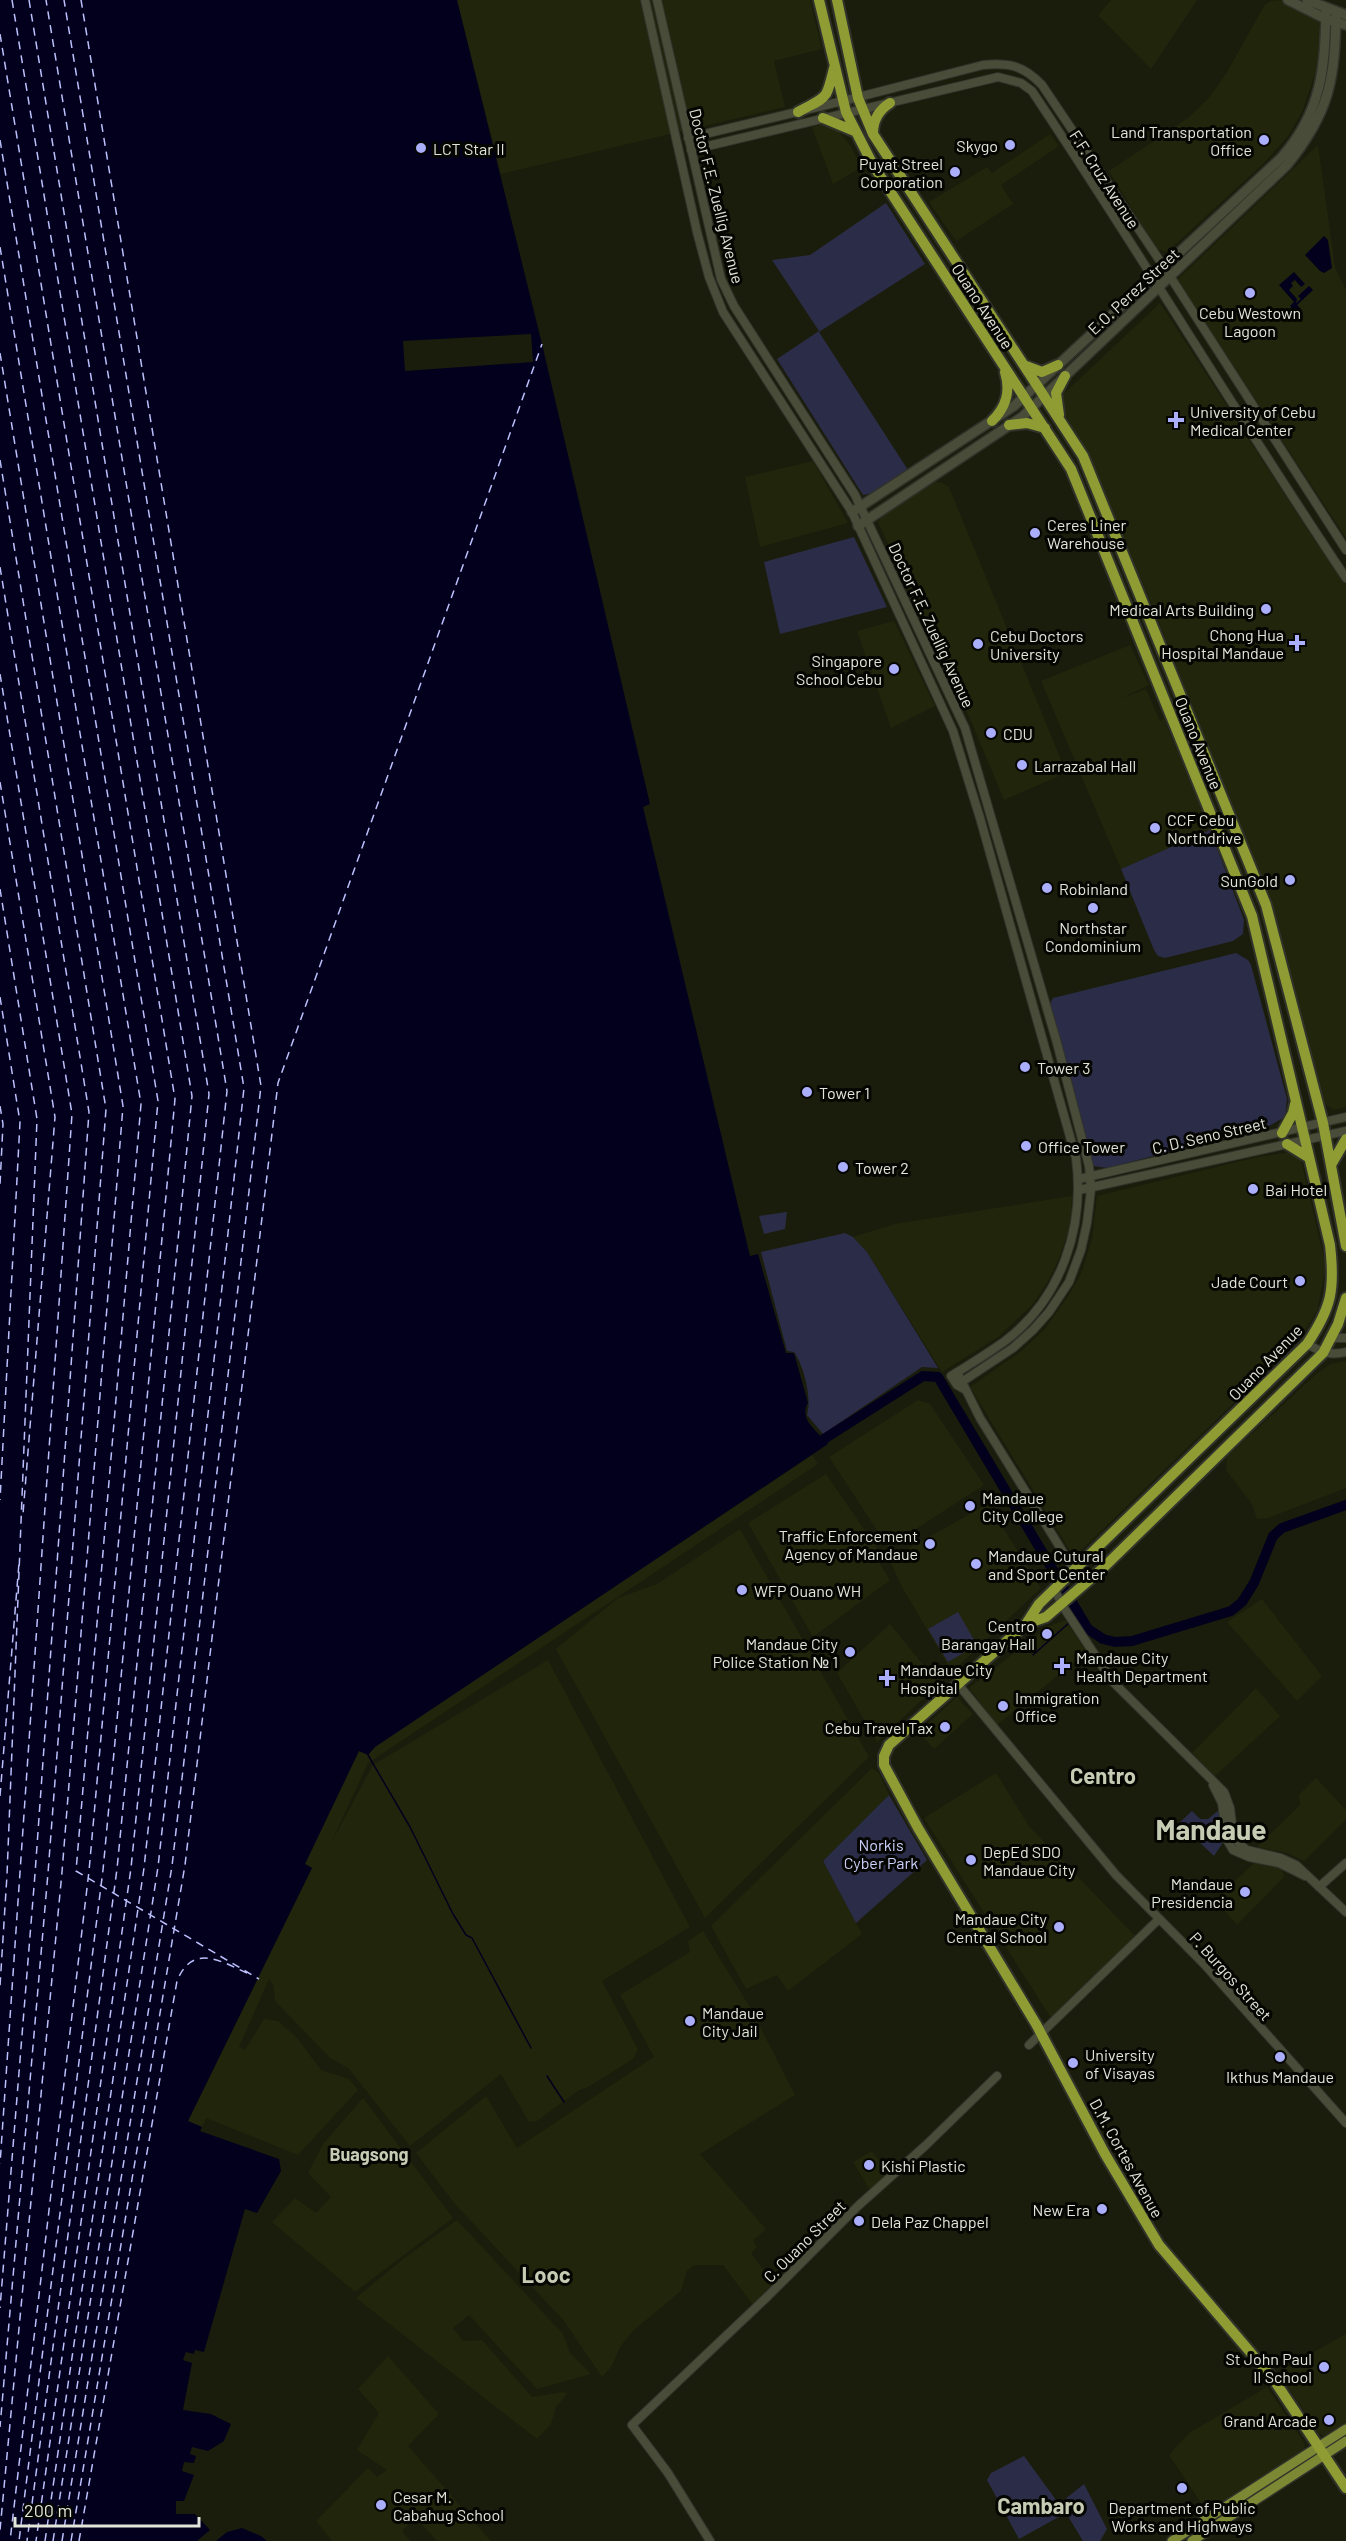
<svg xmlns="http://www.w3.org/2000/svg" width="1346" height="2541" font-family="Barlow,sans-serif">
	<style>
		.built { fill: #21250c }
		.green { fill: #2b2c48 }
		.water { fill: #03001d }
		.pier { fill: #1a1d0b }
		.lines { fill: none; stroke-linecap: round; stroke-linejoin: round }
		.stream { stroke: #03001d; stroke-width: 1.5 }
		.river { stroke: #03001d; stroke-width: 10 }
		.ferry { stroke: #bcc0fc; stroke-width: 1.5; stroke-dasharray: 8 6; stroke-linecap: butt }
		.tertiary-casing { stroke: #31332b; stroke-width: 10 }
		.secondary-casing { stroke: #31332b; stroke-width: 12 }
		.primary-casing { stroke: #31332b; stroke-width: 12 }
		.trunk-casing { stroke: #31332b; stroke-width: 14 }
		.tertiary { stroke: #484c38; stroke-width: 8 }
		.secondary { stroke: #484c38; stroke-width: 9 }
		.primary { stroke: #7c8834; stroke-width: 9 }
		.trunk { stroke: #8e9c33; stroke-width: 10 }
		.poi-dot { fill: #abaffb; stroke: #050602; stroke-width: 2 }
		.labels { text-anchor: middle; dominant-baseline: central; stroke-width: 6; stroke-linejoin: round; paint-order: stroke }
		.poi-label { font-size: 16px; fill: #e2e5d9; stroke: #050602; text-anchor: start }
		.street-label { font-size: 16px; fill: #e2e5d9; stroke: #050602 }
		.park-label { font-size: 16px; fill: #ccd0fd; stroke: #050602 }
		.neighbourhood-label { font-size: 18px; font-weight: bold; fill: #c6cbb4; stroke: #050602 }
		.district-label { font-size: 22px; font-weight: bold; fill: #c6cbb4; stroke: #050602 }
		.town-label { font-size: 28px; font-weight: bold; fill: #c6cbb4; stroke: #050602 }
	</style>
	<rect width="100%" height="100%" fill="#1a1d0b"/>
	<path class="built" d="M 457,0 L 810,0 L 822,49 L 774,61 L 785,107 L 501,174 Z
		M 1111,0 L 1197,0 L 1151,69 L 1098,15 Z
		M 1282,0 L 1319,20 L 1321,55 L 1303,110 L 1289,135 L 1263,164 L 1167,252 L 1156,249 L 1109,171 L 1188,118 L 1209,98 L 1227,72 L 1264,6 L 1270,1 Z
		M 824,124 L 836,129 L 848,142 L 862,167 L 833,184 L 812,127 Z
		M 1050,134 L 1059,146 L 1001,185 L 1013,204 L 956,241 L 929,202 L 987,167 L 992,173 Z
		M 1318,145 L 1335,267 L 1346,290 L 1346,538 L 1177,280 Z
		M 1160,303 L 1317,544 L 1325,552 L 1346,584 L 1346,1107 L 1334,1110 L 1325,1104 L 1271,903 L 1150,600 L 1086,452 L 1057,400 Z
		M 813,461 L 848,523 L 760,547 L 745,477 Z
		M 933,481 L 942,483 L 949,487 L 1064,767 L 1059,776 L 1004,800 L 971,721 L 878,522 L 885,511 Z
		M 894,621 L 935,706 L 891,728 L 857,631 Z
		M 1130,645 L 1149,685 L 1122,698 L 1146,689 L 1160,721 L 1164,719 L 1210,830 L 1121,869 L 1041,681 Z
		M 1291,1152 L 1301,1160 L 1326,1266 L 1317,1311 L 1299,1340 L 1074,1557 L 970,1387 L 1020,1352 L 1044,1330 L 1067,1298 L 1081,1274 L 1092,1239 L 1097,1196 L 1258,1157 Z
		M 1072,1196 L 1070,1226 L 1060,1256 L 1050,1278 L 1033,1304 L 998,1337 L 942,1372 L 867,1252 L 853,1237 L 895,1224 Z
		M 1346,1361 L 1346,1488 L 1268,1518 L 1257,1519 L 1252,1504 L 1226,1470 L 1227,1457 L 1316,1374 L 1331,1364 Z
		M 918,1400 L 930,1404 L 984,1485 L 888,1547 L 829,1457 Z
		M 812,1455 L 818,1464 L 368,1763 L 331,1843 L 373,1765 L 548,1660 L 690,1927 L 602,1981 L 638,2049 L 633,2059 L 588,2087 L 579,2090 L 537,2121 L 529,2122 L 501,2074 L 410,2146 L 348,2068 L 330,2058 L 275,2001 L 273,1984 L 269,1979 L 239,2047 L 245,2050 L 264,2019 L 278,2021 L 298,2039 L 321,2070 L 349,2079 L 358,2090 L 298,2155 L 206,2118 L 202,2127 L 188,2121 L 312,1868 L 305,1864 L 359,1751 L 368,1755 L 375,1747 Z
		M 826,1474 L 882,1555 L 880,1564 L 890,1580 L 813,1637 L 748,1523 Z
		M 988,1504 L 1041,1588 L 952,1672 L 902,1587 L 889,1559 Z
		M 740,1529 L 869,1757 L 705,1918 L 556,1649 L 618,1598 L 657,1584 Z
		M 1262,1599 L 1322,1676 L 1297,1701 L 1227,1622 Z
		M 1065,1620 L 1087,1652 L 997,1725 L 969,1688 L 1049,1626 Z
		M 890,1624 L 939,1684 L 877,1742 L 837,1673 Z
		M 1256,1688 L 1280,1716 L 1215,1776 L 1192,1753 Z
		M 957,1697 L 973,1714 L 934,1749 L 918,1732 Z
		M 872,1768 L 879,1773 L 889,1795 L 823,1861 L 862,1934 L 788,1991 L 777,1975 L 746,1989 L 711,1926 Z
		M 996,1773 L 1029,1826 L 1135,1936 L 1051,2018 L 924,1818 Z
		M 1316,1778 L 1346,1810 L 1346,1819 L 1304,1861 L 1287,1853 L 1257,1847 L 1300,1805 L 1299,1795 Z
		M 1254,1863 L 1282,1868 L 1284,1877 L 1237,1925 L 1215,1900 Z
		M 703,1931 L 751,2009 L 795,2095 L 700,2154 L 766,2229 L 753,2241 L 757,2247 L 751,2253 L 773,2283 L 753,2305 L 723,2265 L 694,2265 L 687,2271 L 681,2291 L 633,2331 L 620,2347 L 612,2366 L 602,2377 L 564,2321 L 455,2204 L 416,2153 L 486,2096 L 517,2148 L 654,2057 L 620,1995 L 690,1952 L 688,1941 Z
		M 363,2098 L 453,2218 L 355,2292 L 272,2222 L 295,2198 L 316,2213 L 331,2197 L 308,2173 L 323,2144 Z
		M 872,2151 L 889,2173 L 870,2190 L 853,2162 Z
		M 457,2220 L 563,2334 L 570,2353 L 591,2374 L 537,2389 L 469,2315 L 453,2328 L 463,2341 L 482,2340 L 532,2397 L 562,2392 L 568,2393 L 556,2407 L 551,2424 L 537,2439 L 356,2298 L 403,2259 Z
		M 1346,2334 L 1346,2424 L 1328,2435 L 1324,2436 L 1319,2434 L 1278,2372 Z
		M 388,2356 L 439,2414 L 408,2446 L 491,2541 L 437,2541 L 416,2518 L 402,2531 L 410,2541 L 332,2541 L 316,2521 L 368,2468 L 377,2477 L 387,2470 L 357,2450 L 379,2413 L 358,2389 Z
		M 1267,2387 L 1305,2444 L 1303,2452 L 1207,2512 L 1169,2455 L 1189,2433 Z"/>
	<path class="green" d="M 886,203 L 925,264 L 819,332 L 908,470 L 872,493 L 863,495 L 777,359 L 819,331 L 772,260 L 810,255 Z
		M 854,537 L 887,607 L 780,634 L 764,562 Z
		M 1210,830 L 1244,920 L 1243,934 L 1233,941 L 1165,958 L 1158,956 L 1154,950 L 1121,869 Z
		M 1236,953 L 1248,960 L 1251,965 L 1287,1099 L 1285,1117 L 1269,1126 L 1107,1168 L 1093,1166 L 1049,1005 L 1053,998 Z
		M 787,1212 L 785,1229 L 764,1234 L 759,1216 Z
		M 845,1233 L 853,1237 L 867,1252 L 938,1368 L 922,1367 L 823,1434 L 807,1415 C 812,1398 804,1366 794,1352 L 787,1351 L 761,1252 Z
		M 958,1612 L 977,1645 L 948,1662 L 928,1629 Z
		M 889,1795 L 927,1860 L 856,1923 L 823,1861 Z
		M 1219,1810 L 1222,1844 L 1214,1856 L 1179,1823 L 1192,1811 L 1200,1819 L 1208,1819 Z
		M 1024,2456 L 1059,2504 L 1084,2484 L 1107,2529 L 1100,2541 L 1083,2541 L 1066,2513 L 1019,2539 L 987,2480 L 991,2473 Z"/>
	<path class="water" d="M 0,0 L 457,0 L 542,344 L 650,804 L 643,807 L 750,1256 L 758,1254 L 786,1353 L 794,1353 L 808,1403 C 798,1420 819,1432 828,1444 L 375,1747 L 368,1755 L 359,1751 L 305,1864 L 312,1868 L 188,2121 L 202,2127 L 200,2131 L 279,2159 L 281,2171 L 257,2213 L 245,2209 L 204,2352 L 195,2350 L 194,2354 L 186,2352 L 183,2360 L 192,2363 L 183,2410 L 211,2414 L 231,2424 L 224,2441 L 208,2451 L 192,2447 L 190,2454 L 196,2456 L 194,2463 L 184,2462 L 182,2471 L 194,2475 L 184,2501 L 176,2501 L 176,2514 L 195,2514 L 210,2530 L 197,2541 L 0,2541 Z
		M 1324,236 L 1328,240 L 1332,268 L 1324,273 L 1320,271 L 1305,255 Z
		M 1294,272 L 1305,284 L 1301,287 L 1295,280 L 1291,283 L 1293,286 L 1289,290 L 1297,299 L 1296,303 L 1301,299 L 1298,296 L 1309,286 L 1313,290 L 1297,305 L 1301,309 L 1296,313 L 1290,306 L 1294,302 L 1279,285 Z
		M 242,2528 L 261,2536 L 267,2541 L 216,2541 L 227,2532 Z"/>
	<path class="pier" d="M 531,334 L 533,362 L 405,371 L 403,341 Z"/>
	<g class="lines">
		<path class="stream" d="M 1074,1619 L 1080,1615
			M 1033,1655 L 1070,1622
			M 368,1755 L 410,1827 L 453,1914 L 466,1935 L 472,1938 L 531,2048
			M 547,2076 L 564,2102"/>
		<path class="river" d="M 824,1439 L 923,1376 L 938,1377 L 1088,1629 L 1103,1639 L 1115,1642 L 1132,1641 L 1231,1611 L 1242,1602 L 1254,1583 L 1273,1536 L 1282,1528 L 1346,1505"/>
		<path class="ferry" d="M 12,0 L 192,1096 L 117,1869 L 27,2541
			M 29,0 L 209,1094 L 131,1868 L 36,2541
			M 0,34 L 175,1099 L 103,1870 L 19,2541
			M 0,140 L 158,1101 L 89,1871 L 10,2541
			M 0,247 L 141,1104 L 76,1871 L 259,1979
			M 0,353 L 123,1106 L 62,1872 L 0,2530
			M 0,460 L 106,1109 L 48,1873 L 0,2427
			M 0,567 L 89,1112 L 35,1874 L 0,2308
			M 0,674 L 72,1114 L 0,2164
			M 0,782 L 55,1117 L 23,1514
			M 0,889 L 37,1119 L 7,1875 L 0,1986
			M 0,997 L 20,1122 L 0,1500
			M 0,1106 L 3,1124 L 0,1185
			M 0,1796 L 19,1563
			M 45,2541 L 144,1868 L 227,1091 L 46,0
			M 53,2541 L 158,1867 L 244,1088 L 64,0
			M 62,2541 L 172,1866 L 261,1086 L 81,0
			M 71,2541 L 185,1865 L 278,1083 L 542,344
			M 79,2541 L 177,1981 C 193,1942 222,1962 249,1974"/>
		<g class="tertiary-casing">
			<path id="tertiary" d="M 645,0 L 697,232 L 709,277 L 723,312 L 852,512 L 953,731 L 980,818 L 1076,1158 C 1085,1226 1062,1298 1005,1341 C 988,1353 969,1365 951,1376 L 957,1385 L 964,1389
				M 657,0 L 721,279 L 734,306 L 855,495 L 965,728 L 1057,1043 L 1089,1166 L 1091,1189 L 1087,1223 L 1081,1250 L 1069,1282 L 1049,1312 L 1033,1330 L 1013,1348 L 957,1385
				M 688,138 L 843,101 L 983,65 C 1009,62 1024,66 1042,85 L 1164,267 L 1346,550
				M 691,150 L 998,77 L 1021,83 L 1032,91 C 1139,251 1238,417 1346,578
				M 1079,1179 L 1346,1117
				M 1079,1190 L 1346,1131
				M 1332,1338 L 1346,1338
				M 1307,1344 C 1321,1352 1330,1356 1346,1352
				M 957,1372 L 980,1418 L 1074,1570
				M 1054,1589 L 1064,1608 L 1112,1681 L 1224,1792 L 1230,1808 L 1233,1832 L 1239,1844 L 1247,1850 L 1281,1858 L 1296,1865 L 1346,1912
				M 957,1683 L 1116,1875 L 1205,1965 L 1346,2123
				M 1213,1785 L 1222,1803 L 1227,1840 L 1233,1850 L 1249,1857 L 1279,1863 L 1305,1876
				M 1319,1887 L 1346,1863
				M 1029,2045 L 1159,1919
				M 710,2541 L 668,2473 L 632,2425 L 768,2296 L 858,2206 L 925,2146 L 997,2076"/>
		</g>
		<g class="secondary-casing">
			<path id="secondary" d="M 1288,0 L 1326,19 L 1346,25
				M 1307,0 L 1346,15
				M 852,512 L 1014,406 L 1281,158 C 1322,112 1325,68 1326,8
				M 858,526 L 1022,417 L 1287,165 C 1330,112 1335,79 1336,12"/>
		</g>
		<g class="primary-casing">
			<path id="primary" d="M 1172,2541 L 1346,2429
				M 1192,2541 L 1346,2441"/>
		</g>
		<g class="trunk-casing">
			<path id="trunk" d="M 819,0 L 846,112 L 873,165 L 1071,469 L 1252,916 L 1330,1245 C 1335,1289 1332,1307 1307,1344 L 1039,1604 L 1026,1624 L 889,1745 L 884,1756 L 884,1765 L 918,1828 L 1036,2024 L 1105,2154 L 1159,2245 L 1274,2380 L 1346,2488
				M 837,0 L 858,98 L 873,134 L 1083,456 L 1266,905 L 1323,1123 L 1346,1246
				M 798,112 C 827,96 826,102 834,68
				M 823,118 L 854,131
				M 873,133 C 873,119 879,110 890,103
				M 1026,366 L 1042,372 L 1058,365
				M 1059,415 L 1056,393 L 1065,376
				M 992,421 C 1006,407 1011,392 1005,372
				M 1009,425 L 1027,423 L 1045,428
				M 1282,1133 L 1293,1113 L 1295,1104
				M 1287,1144 L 1308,1157
				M 1331,1165 L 1346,1139
				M 1026,1624 L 1046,1617 L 1102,1569 L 1323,1353 L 1338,1324 L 1346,1298"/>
		</g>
		<use href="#tertiary" class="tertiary"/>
		<use href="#secondary" class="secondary"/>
		<use href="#primary" class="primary"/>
		<use href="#trunk" class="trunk"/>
	</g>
	<g class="poi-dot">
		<circle cx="1264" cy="140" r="6"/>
		<circle cx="1010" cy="145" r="6"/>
		<circle cx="421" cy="148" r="6"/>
		<circle cx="955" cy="172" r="6"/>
		<circle cx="1250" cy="293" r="6"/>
		<path d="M1173 411h6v6h6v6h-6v6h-6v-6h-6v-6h6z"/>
		<circle cx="1035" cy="533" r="6"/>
		<circle cx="1266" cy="609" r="6"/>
		<path d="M1294 634h6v6h6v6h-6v6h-6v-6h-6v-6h6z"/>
		<circle cx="978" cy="644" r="6"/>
		<circle cx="894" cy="669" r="6"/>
		<circle cx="991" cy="733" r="6"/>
		<circle cx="1022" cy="765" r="6"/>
		<circle cx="1155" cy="828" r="6"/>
		<circle cx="1290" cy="880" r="6"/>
		<circle cx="1047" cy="888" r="6"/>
		<circle cx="1093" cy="908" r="6"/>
		<circle cx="1025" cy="1067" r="6"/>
		<circle cx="807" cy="1092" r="6"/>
		<circle cx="1026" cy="1146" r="6"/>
		<circle cx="843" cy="1167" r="6"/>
		<circle cx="1253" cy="1189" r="6"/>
		<circle cx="1300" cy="1281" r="6"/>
		<circle cx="970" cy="1506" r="6"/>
		<circle cx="930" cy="1544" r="6"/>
		<circle cx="976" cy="1564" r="6"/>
		<circle cx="742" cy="1590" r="6"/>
		<circle cx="1047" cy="1634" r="6"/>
		<circle cx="850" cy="1652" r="6"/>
		<path d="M1059 1657h6v6h6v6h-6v6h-6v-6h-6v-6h6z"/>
		<path d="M884 1669h6v6h6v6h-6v6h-6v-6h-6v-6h6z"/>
		<circle cx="1003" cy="1706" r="6"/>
		<circle cx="945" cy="1727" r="6"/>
		<circle cx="971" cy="1860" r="6"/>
		<circle cx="1245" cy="1892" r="6"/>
		<circle cx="1059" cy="1927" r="6"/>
		<circle cx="690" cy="2021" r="6"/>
		<circle cx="1280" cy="2057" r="6"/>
		<circle cx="1073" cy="2063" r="6"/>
		<circle cx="869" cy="2165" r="6"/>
		<circle cx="1102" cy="2209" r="6"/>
		<circle cx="859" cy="2221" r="6"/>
		<circle cx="1324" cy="2367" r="6"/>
		<circle cx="1329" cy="2420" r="6"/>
		<circle cx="1182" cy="2488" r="6"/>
		<circle cx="381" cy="2505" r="6"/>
	</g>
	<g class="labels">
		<g class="poi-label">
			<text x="1252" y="131" text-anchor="end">Land Transportation<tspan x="1252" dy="18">Office</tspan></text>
			<text x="998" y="145" text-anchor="end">Skygo</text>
			<text x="433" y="148">LCT Star II</text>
			<text x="943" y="163" text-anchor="end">Puyat Streel<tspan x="943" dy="18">Corporation</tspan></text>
			<text x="1250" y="312" text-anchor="middle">Cebu Westown<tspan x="1250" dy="18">Lagoon</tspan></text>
			<text x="1190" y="411">University of Cebu<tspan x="1190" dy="18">Medical Center</tspan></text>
			<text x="1047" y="524">Ceres Liner<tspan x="1047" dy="18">Warehouse</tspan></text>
			<text x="1254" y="609" text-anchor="end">Medical Arts Building</text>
			<text x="1284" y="634" text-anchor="end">Chong Hua<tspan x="1284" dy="18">Hospital Mandaue</tspan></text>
			<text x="990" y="635">Cebu Doctors<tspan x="990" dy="18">University</tspan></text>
			<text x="882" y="660" text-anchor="end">Singapore<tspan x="882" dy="18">School Cebu</tspan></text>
			<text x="1003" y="733">CDU</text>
			<text x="1034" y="765">Larrazabal Hall</text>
			<text x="1167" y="819">CCF Cebu<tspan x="1167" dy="18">Northdrive</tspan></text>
			<text x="1278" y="880" text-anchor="end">SunGold</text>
			<text x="1059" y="888">Robinland</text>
			<text x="1093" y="927" text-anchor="middle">Northstar<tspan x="1093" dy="18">Condominium</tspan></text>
			<text x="1037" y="1067">Tower 3</text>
			<text x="819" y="1092">Tower 1</text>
			<text x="1038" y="1146">Office Tower</text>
			<text x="855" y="1167">Tower 2</text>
			<text x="1265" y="1189">Bai Hotel</text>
			<text x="1288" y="1281" text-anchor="end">Jade Court</text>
			<text x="982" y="1497">Mandaue<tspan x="982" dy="18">City College</tspan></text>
			<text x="918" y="1535" text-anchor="end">Traffic Enforcement<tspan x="918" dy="18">Agency of Mandaue</tspan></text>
			<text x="988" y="1555">Mandaue Cutural<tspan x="988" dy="18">and Sport Center</tspan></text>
			<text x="754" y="1590">WFP Ouano WH</text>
			<text x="1035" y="1625" text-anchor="end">Centro<tspan x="1035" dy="18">Barangay Hall</tspan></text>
			<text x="838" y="1643" text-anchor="end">Mandaue City<tspan x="838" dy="18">Police Station № 1</tspan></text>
			<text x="1076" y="1657">Mandaue City<tspan x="1076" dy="18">Health Department</tspan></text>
			<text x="900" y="1669">Mandaue City<tspan x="900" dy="18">Hospital</tspan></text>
			<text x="1015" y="1697">Immigration<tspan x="1015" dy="18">Office</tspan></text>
			<text x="933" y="1727" text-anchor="end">Cebu Travel Tax</text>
			<text x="983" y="1851">DepEd SDO<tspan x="983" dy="18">Mandaue City</tspan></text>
			<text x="1233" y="1883" text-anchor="end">Mandaue<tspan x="1233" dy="18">Presidencia</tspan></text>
			<text x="1047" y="1918" text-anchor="end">Mandaue City<tspan x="1047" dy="18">Central School</tspan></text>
			<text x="702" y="2012">Mandaue<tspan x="702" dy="18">City Jail</tspan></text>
			<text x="1085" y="2054">University<tspan x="1085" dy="18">of Visayas</tspan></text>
			<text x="1280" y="2076" text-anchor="middle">Ikthus Mandaue</text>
			<text x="881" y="2165">Kishi Plastic</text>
			<text x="1090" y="2209" text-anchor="end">New Era</text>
			<text x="871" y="2221">Dela Paz Chappel</text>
			<text x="1312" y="2358" text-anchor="end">St John Paul<tspan x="1312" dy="18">II School</tspan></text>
			<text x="1317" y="2420" text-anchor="end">Grand Arcade</text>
			<text x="393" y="2496">Cesar M.<tspan x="393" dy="18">Cabahug School</tspan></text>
			<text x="1182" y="2507" text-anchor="middle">Department of Public<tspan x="1182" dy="18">Works and Highways</tspan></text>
		</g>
		<g class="street-label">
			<text transform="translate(1105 179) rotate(57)">F.F. Cruz Avenue</text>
			<text transform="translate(717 196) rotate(76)">Doctor F.E. Zuellig Avenue</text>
			<text transform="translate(1133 291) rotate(-43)">E.O. Perez Street</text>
			<text transform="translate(983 306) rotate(57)">Ouano Avenue</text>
			<text transform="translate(932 625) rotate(65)">Doctor F.E. Zuellig Avenue</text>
			<text transform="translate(1199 743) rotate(68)">Ouano Avenue</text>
			<text transform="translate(1209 1135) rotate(-13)">C. D. Seno Street</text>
			<text transform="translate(1265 1362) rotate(-46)">Ouano Avenue</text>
			<text transform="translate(1231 1976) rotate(48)">P. Burgos Street</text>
			<text transform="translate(1127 2158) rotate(61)">D.M. Cortes Avenue</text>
			<text transform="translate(804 2241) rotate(-45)">C. Ouano Street</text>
		</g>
		<g class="park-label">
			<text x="881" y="1844">Norkis<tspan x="881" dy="18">Cyber Park</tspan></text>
		</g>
		<g class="neighbourhood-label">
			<text x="369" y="2154">Buagsong</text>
		</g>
		<g class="district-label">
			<text x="1103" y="1775">Centro</text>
			<text x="546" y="2274">Looc</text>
			<text x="1041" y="2505">Cambaro</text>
		</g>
		<g class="town-label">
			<text x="1211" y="1829">Mandaue</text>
		</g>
	</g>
	<path d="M15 2517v9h184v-9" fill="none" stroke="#e2e5d9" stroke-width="3"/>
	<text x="24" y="2517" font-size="18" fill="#e2e5d9" stroke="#050602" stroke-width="4.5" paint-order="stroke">200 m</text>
</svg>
